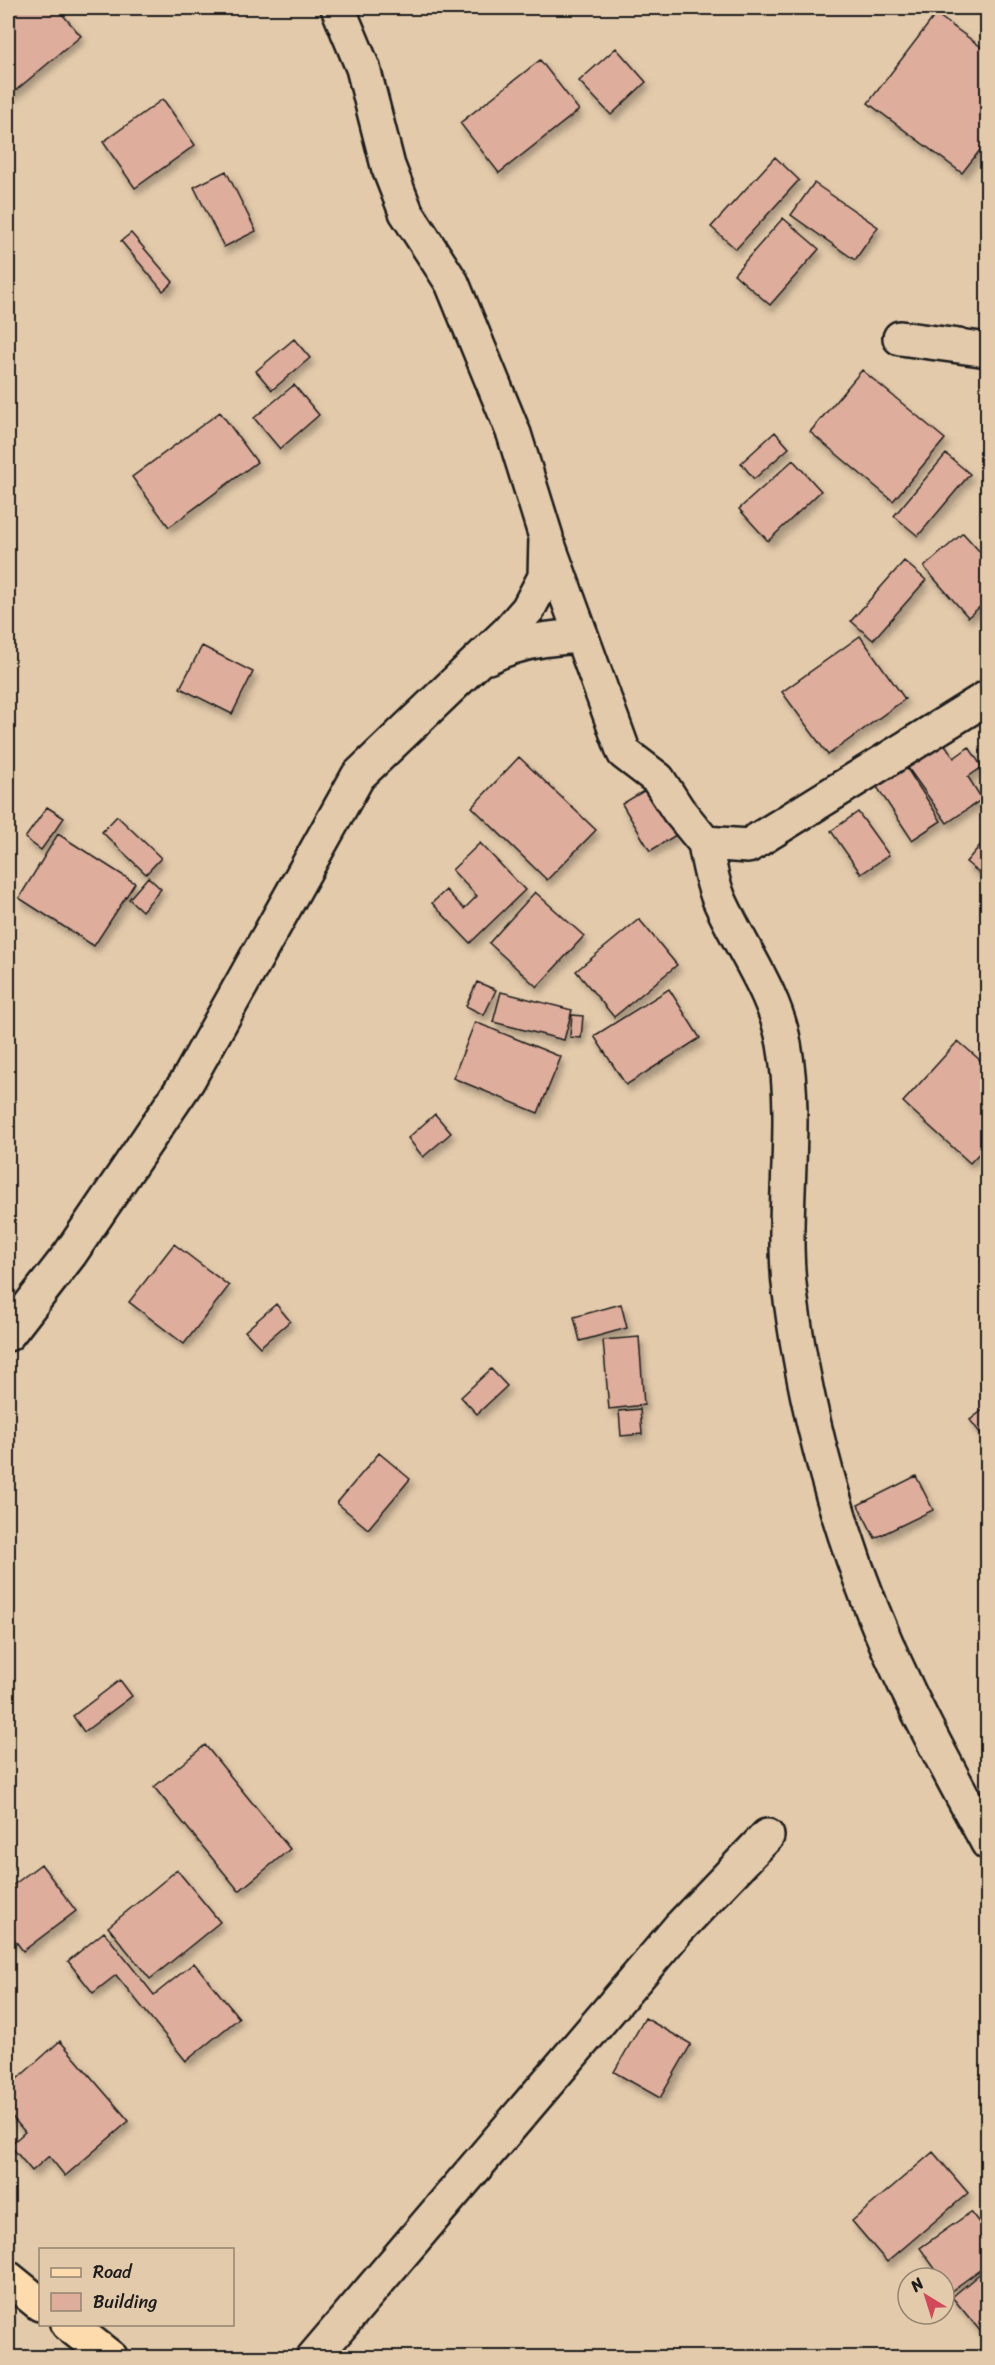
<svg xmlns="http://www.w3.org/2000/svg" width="995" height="2365" font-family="Sriracha,sans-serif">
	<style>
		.building { fill: #dead9b; stroke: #1c1c1c; stroke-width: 1.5; filter: url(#shadow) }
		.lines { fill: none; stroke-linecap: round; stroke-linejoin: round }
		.minor-casing { stroke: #1c1c1c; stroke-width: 38 }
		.major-casing { stroke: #1c1c1c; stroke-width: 38 }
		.minor { stroke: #e3caab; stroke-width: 33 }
		.major { stroke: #fedbac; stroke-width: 33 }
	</style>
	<defs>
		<filter id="shadow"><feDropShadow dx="3.5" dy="6" stdDeviation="3" flood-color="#0004"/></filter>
	</defs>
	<rect width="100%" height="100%" fill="#e3caab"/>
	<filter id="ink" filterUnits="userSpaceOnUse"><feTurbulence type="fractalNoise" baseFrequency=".0167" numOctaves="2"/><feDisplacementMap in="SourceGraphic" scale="12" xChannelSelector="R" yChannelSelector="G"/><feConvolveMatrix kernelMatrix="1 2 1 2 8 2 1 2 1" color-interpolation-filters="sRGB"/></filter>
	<g filter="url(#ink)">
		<path class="building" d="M 21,8 L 57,8 L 81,36 L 9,96 L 8,19 Z
			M 936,14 L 988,52 L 988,140 L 962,173 L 868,103 Z
			M 616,48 L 646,82 L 611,115 L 579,81 Z
			M 540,60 L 579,110 L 499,173 L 460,123 Z
			M 163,99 L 195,145 L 135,188 L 103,142 Z
			M 775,157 L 799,180 L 736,249 L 711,227 Z
			M 226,171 L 256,231 L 224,247 L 194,187 Z
			M 814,183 L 878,227 L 855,260 L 791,215 Z
			M 783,218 L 819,249 L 770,305 L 734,274 Z
			M 131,233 L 173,282 L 163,291 L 121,241 Z
			M 294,339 L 310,358 L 272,390 L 256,371 Z
			M 862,370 L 945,439 L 893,501 L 810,432 Z
			M 294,385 L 319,415 L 280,449 L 254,418 Z
			M 220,412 L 257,462 L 169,527 L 132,477 Z
			M 775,432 L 789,448 L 754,479 L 741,463 Z
			M 946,454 L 970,474 L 918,536 L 894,516 Z
			M 793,460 L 821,491 L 768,541 L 739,509 Z
			M 963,533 L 988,561 L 988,600 L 968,617 L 924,567 Z
			M 904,561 L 926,580 L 873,640 L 851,621 Z
			M 860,636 L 905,699 L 828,755 L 782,692 Z
			M 202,646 L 253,672 L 232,714 L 180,688 Z
			M 942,740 L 954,758 L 969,747 L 982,767 L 968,777 L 982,799 L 947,823 L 906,765 Z
			M 519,757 L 596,830 L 547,880 L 472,807 Z
			M 906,767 L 941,821 L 912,840 L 877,787 Z
			M 647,789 L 676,835 L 650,851 L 622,804 Z
			M 47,807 L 64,818 L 41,850 L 25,838 Z
			M 858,812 L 889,855 L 861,874 L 831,831 Z
			M 117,816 L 161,858 L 146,874 L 102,832 Z
			M 58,834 L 135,883 L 94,946 L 19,898 Z
			M 988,836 L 988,880 L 966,862 Z
			M 480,843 L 525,890 L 470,943 L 432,903 L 446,890 L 464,909 L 477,896 L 452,870 Z
			M 148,877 L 161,889 L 142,911 L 129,899 Z
			M 535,892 L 584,936 L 537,987 L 489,943 Z
			M 639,919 L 677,965 L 614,1017 L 576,971 Z
			M 477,982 L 496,990 L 484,1015 L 466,1006 Z
			M 669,989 L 700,1038 L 626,1085 L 594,1036 Z
			M 501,992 L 572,1010 L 564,1040 L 493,1022 Z
			M 572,1015 L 583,1016 L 581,1038 L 570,1037 Z
			M 475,1022 L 561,1057 L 538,1113 L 453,1078 Z
			M 958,1041 L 988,1067 L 988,1144 L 970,1163 L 903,1102 Z
			M 435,1114 L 451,1133 L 423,1157 L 408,1138 Z
			M 174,1244 L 229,1286 L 184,1344 L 129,1302 Z
			M 276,1304 L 290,1321 L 260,1347 L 245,1331 Z
			M 621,1304 L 627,1328 L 580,1341 L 574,1317 Z
			M 639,1337 L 644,1405 L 609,1409 L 603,1340 Z
			M 491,1369 L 507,1386 L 477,1414 L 461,1397 Z
			M 988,1406 L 988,1443 L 970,1420 Z
			M 640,1409 L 642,1434 L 621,1436 L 619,1411 Z
			M 379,1453 L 410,1479 L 368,1529 L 337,1503 Z
			M 916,1476 L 933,1510 L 875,1538 L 858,1505 Z
			M 120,1680 L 132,1696 L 84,1732 L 73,1716 Z
			M 205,1745 L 290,1849 L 239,1891 L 154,1787 Z
			M 41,1864 L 76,1911 L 23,1951 L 8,1931 L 8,1889 Z
			M 177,1870 L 220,1922 L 150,1979 L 108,1927 Z
			M 104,1932 L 154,1995 L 194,1963 L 239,2018 L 186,2061 L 116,1975 L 93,1993 L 68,1961 Z
			M 645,2018 L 691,2044 L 660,2098 L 614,2072 Z
			M 60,2041 L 129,2121 L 65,2176 L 49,2156 L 32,2171 L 10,2145 L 25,2132 L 8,2112 L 8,2087 Z
			M 933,2152 L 968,2193 L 887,2262 L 852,2221 Z
			M 971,2212 L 988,2235 L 988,2272 L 984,2267 L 951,2291 L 920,2248 Z
			M 984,2270 L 988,2275 L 988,2327 L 981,2332 L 952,2297 Z"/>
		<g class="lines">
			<g class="minor-casing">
				<path id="minor" d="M 900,338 L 988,350
					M 549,547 L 624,753 L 658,779 L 678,810 L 705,843 L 748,846 L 988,697
					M 488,657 C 518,642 548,638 581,636
					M 705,843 C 708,861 712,882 719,899 C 740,947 775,992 784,1044 C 799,1126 780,1211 790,1293 C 808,1430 848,1568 909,1693 C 934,1744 961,1794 988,1843
					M 8,1334 L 70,1254 L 188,1080 L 358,776 L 507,633 L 528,609 L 545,577 L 546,537 L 514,434 L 452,283 L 406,212 L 388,166 L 363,68 L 338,8
					M 313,2358 L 679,1928 L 767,1836"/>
			</g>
			<g class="major-casing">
				<path id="major" d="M 8,2278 L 40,2304
					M 68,2324 L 111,2358"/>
			</g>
			<use href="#minor" class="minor"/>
			<use href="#major" class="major"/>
		</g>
	</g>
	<rect width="995" height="2365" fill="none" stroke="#e3caab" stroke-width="30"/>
	<rect x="15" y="15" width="965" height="2335" fill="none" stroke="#1c1c1c" stroke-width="2" filter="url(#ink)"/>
	<rect x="39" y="2248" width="195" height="78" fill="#e3caab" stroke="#938472" stroke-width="1.5"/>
	<rect x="51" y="2268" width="30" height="9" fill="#fedbac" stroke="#938472" stroke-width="1.5"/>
	<text x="93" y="2278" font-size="18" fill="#1c1c1c">Road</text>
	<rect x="51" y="2293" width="30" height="18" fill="#dead9b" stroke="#938472" stroke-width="1.5"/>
	<text x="93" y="2308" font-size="18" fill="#1c1c1c">Building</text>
	<g transform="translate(926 2296) rotate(322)"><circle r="28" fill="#e3caab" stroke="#938472" stroke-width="1.5"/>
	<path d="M0-4.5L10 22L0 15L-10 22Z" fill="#d1495b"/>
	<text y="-9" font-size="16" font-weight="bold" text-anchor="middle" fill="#1c1c1c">N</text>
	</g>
</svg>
